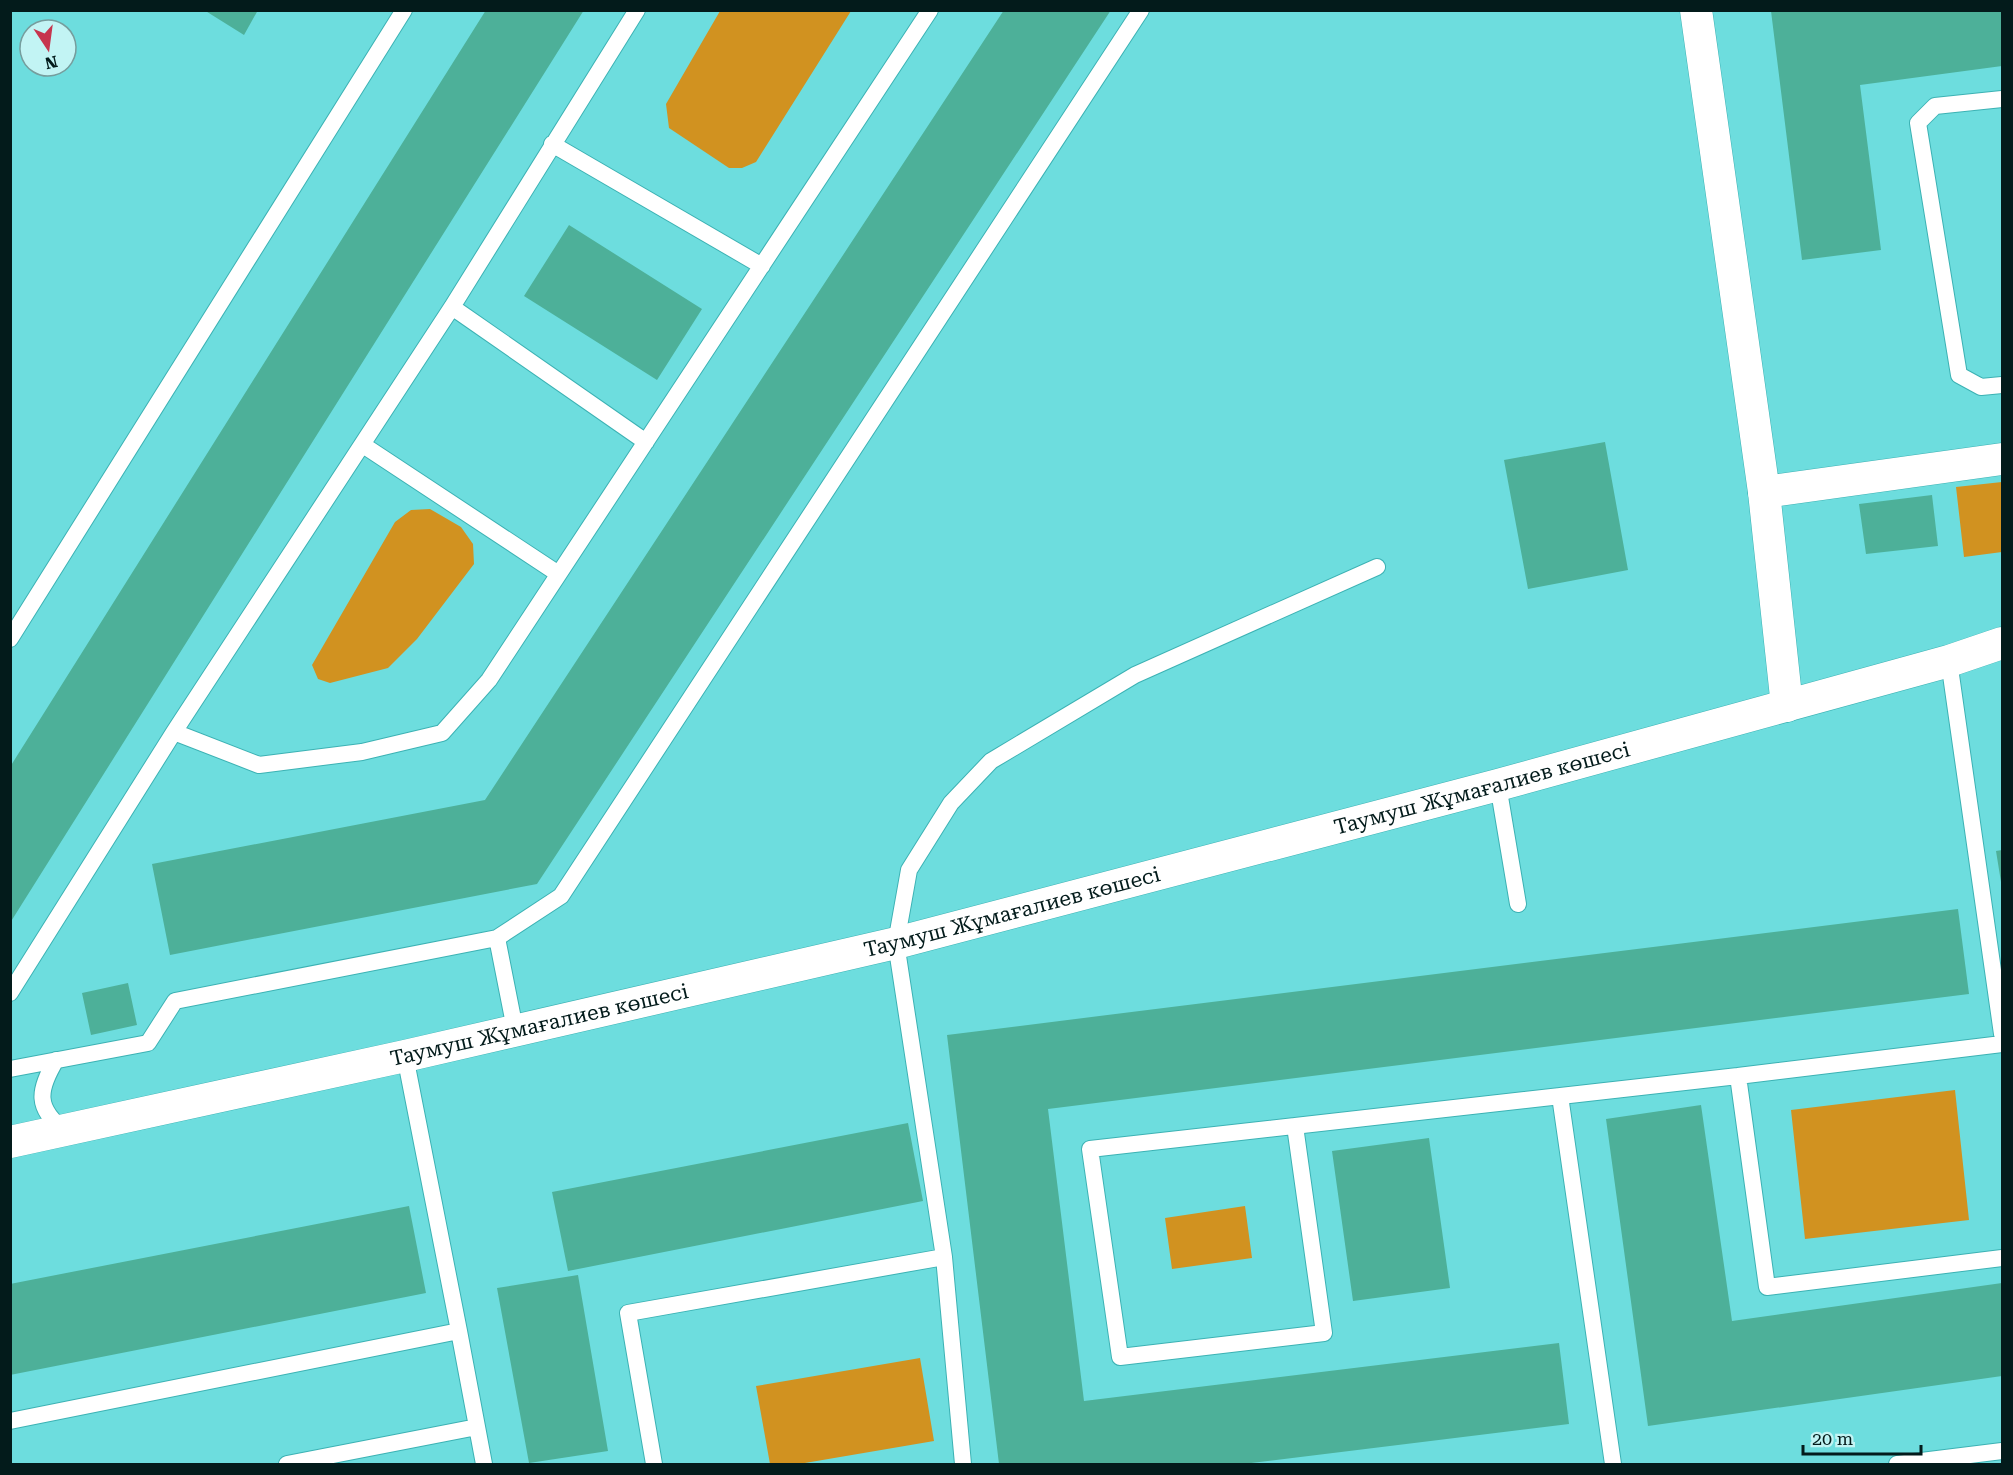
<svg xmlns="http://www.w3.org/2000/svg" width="2013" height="1475" font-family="'Roboto Serif',serif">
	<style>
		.green { fill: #d19220 }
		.building { fill: #4db099 }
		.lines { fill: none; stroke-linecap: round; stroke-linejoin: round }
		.lane-casing { stroke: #3cb2b4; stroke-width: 18 }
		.street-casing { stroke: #3cb2b4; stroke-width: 33 }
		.lane { stroke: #fff; stroke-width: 16 }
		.street { stroke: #fff; stroke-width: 32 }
		.labels { text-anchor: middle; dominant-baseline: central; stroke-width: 6; stroke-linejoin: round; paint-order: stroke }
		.street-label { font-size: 21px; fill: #031b1b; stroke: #c2f4f4 }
	</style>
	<rect width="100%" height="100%" fill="#6dddde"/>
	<path class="green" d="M 720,11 L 851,11 L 756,162 L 742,168 L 729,168 L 669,128 L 666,104 Z
		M 2002,482 L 2002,552 L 1964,557 L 1956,487 Z
		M 430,509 L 461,527 L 473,544 L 474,564 L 417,639 L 388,668 L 330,683 L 318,679 L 312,665 L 395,522 L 411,510 Z
		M 1955,1090 L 1969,1220 L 1805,1239 L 1791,1110 Z
		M 1245,1206 L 1252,1258 L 1172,1269 L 1165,1218 Z
		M 920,1358 L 934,1441 L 799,1464 L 770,1464 L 756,1386 Z"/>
	<path class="building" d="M 204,10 L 258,10 L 244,35 Z
		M 486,10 L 584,10 L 10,923 L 10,767 Z
		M 1004,10 L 1111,10 L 537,884 L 170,955 L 152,864 L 485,800 Z
		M 2002,10 L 2002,66 L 1860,85 L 1881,250 L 1802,260 L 1771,11 Z
		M 569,225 L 702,309 L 657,380 L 524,296 Z
		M 1605,442 L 1628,570 L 1528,589 L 1504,460 Z
		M 1932,495 L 1938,546 L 1866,554 L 1859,504 Z
		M 2002,850 L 2002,882 L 2001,882 L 1996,851 Z
		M 1958,909 L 1969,994 L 1048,1109 L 1084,1401 L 1559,1343 L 1569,1424 L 1243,1464 L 999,1464 L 947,1035 Z
		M 128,983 L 137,1025 L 91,1035 L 82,993 Z
		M 1701,1105 L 1732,1321 L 2002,1283 L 2002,1376 L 1648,1426 L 1606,1119 Z
		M 908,1123 L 923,1201 L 568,1271 L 552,1192 Z
		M 1429,1138 L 1450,1288 L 1353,1301 L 1332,1151 Z
		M 409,1206 L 426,1293 L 10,1375 L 10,1284 Z
		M 578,1275 L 608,1451 L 529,1463 L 497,1288 Z"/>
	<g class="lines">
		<g class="lane-casing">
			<path id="lane" d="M 2002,99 L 1935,106 L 1918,123 L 1959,375 L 1981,387 L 2002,385
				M 552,144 L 762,266
				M 452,307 L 646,442
				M 363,445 L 557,573
				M 10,639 L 404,10
				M 1949,661 L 2002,1034
				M 174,732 L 259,765 L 362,752 L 442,733 L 489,680 L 930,10
				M 1498,785 L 1518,904
				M 10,993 L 174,732 L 452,307 L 637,10
				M 515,1029 L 497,938 L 561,896 L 1141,10
				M 2002,1044 L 1738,1076 L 1767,1287 L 2002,1258
				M 56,1060 C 38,1090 35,1108 65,1131
				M 10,1069 L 148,1043 L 175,1001 L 497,938
				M 1560,1096 L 1613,1464
				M 1295,1126 L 1324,1333 L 1120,1357 L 1090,1149 L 1738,1076
				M 944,1257 L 963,1464
				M 459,1331 L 484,1464
				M 10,1421 L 459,1331 L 405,1056
				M 287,1464 L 477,1427
				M 654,1464 L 628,1313 L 944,1257 L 896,943 L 909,870 L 951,803 L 991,761 L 1135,675 L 1377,567
				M 1897,1464 L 2002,1451"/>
		</g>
		<g class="street-casing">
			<g id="street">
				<path d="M 1696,10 L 1764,492 L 1787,706"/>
				<path d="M 1764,492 L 2002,459"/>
				<path id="s1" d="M 10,1142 L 405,1056 L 896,943 L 1498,785 L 1949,661 L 2002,643"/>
			</g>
		</g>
		<use href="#lane" class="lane"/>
		<use href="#street" class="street"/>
	</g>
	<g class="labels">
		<g class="street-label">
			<text stroke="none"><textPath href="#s1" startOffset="1514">Таумуш Жұмағалиев көшесі</textPath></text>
			<text stroke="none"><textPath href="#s1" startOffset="1028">Таумуш Жұмағалиев көшесі</textPath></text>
			<text stroke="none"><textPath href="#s1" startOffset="542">Таумуш Жұмағалиев көшесі</textPath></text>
		</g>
	</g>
	<rect width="2013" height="1475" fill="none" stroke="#031b1b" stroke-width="24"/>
	<g transform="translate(48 48) rotate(167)"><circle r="28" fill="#c2f4f4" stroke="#769d9d" stroke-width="1.5"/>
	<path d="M0-4.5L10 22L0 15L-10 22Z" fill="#c6354e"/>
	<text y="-9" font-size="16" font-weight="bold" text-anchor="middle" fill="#031b1b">N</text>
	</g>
	<path d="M1803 1445v9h118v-9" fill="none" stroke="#031b1b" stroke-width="3"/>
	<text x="1812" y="1445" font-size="18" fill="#031b1b" stroke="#c2f4f4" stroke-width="4.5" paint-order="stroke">20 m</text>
</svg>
